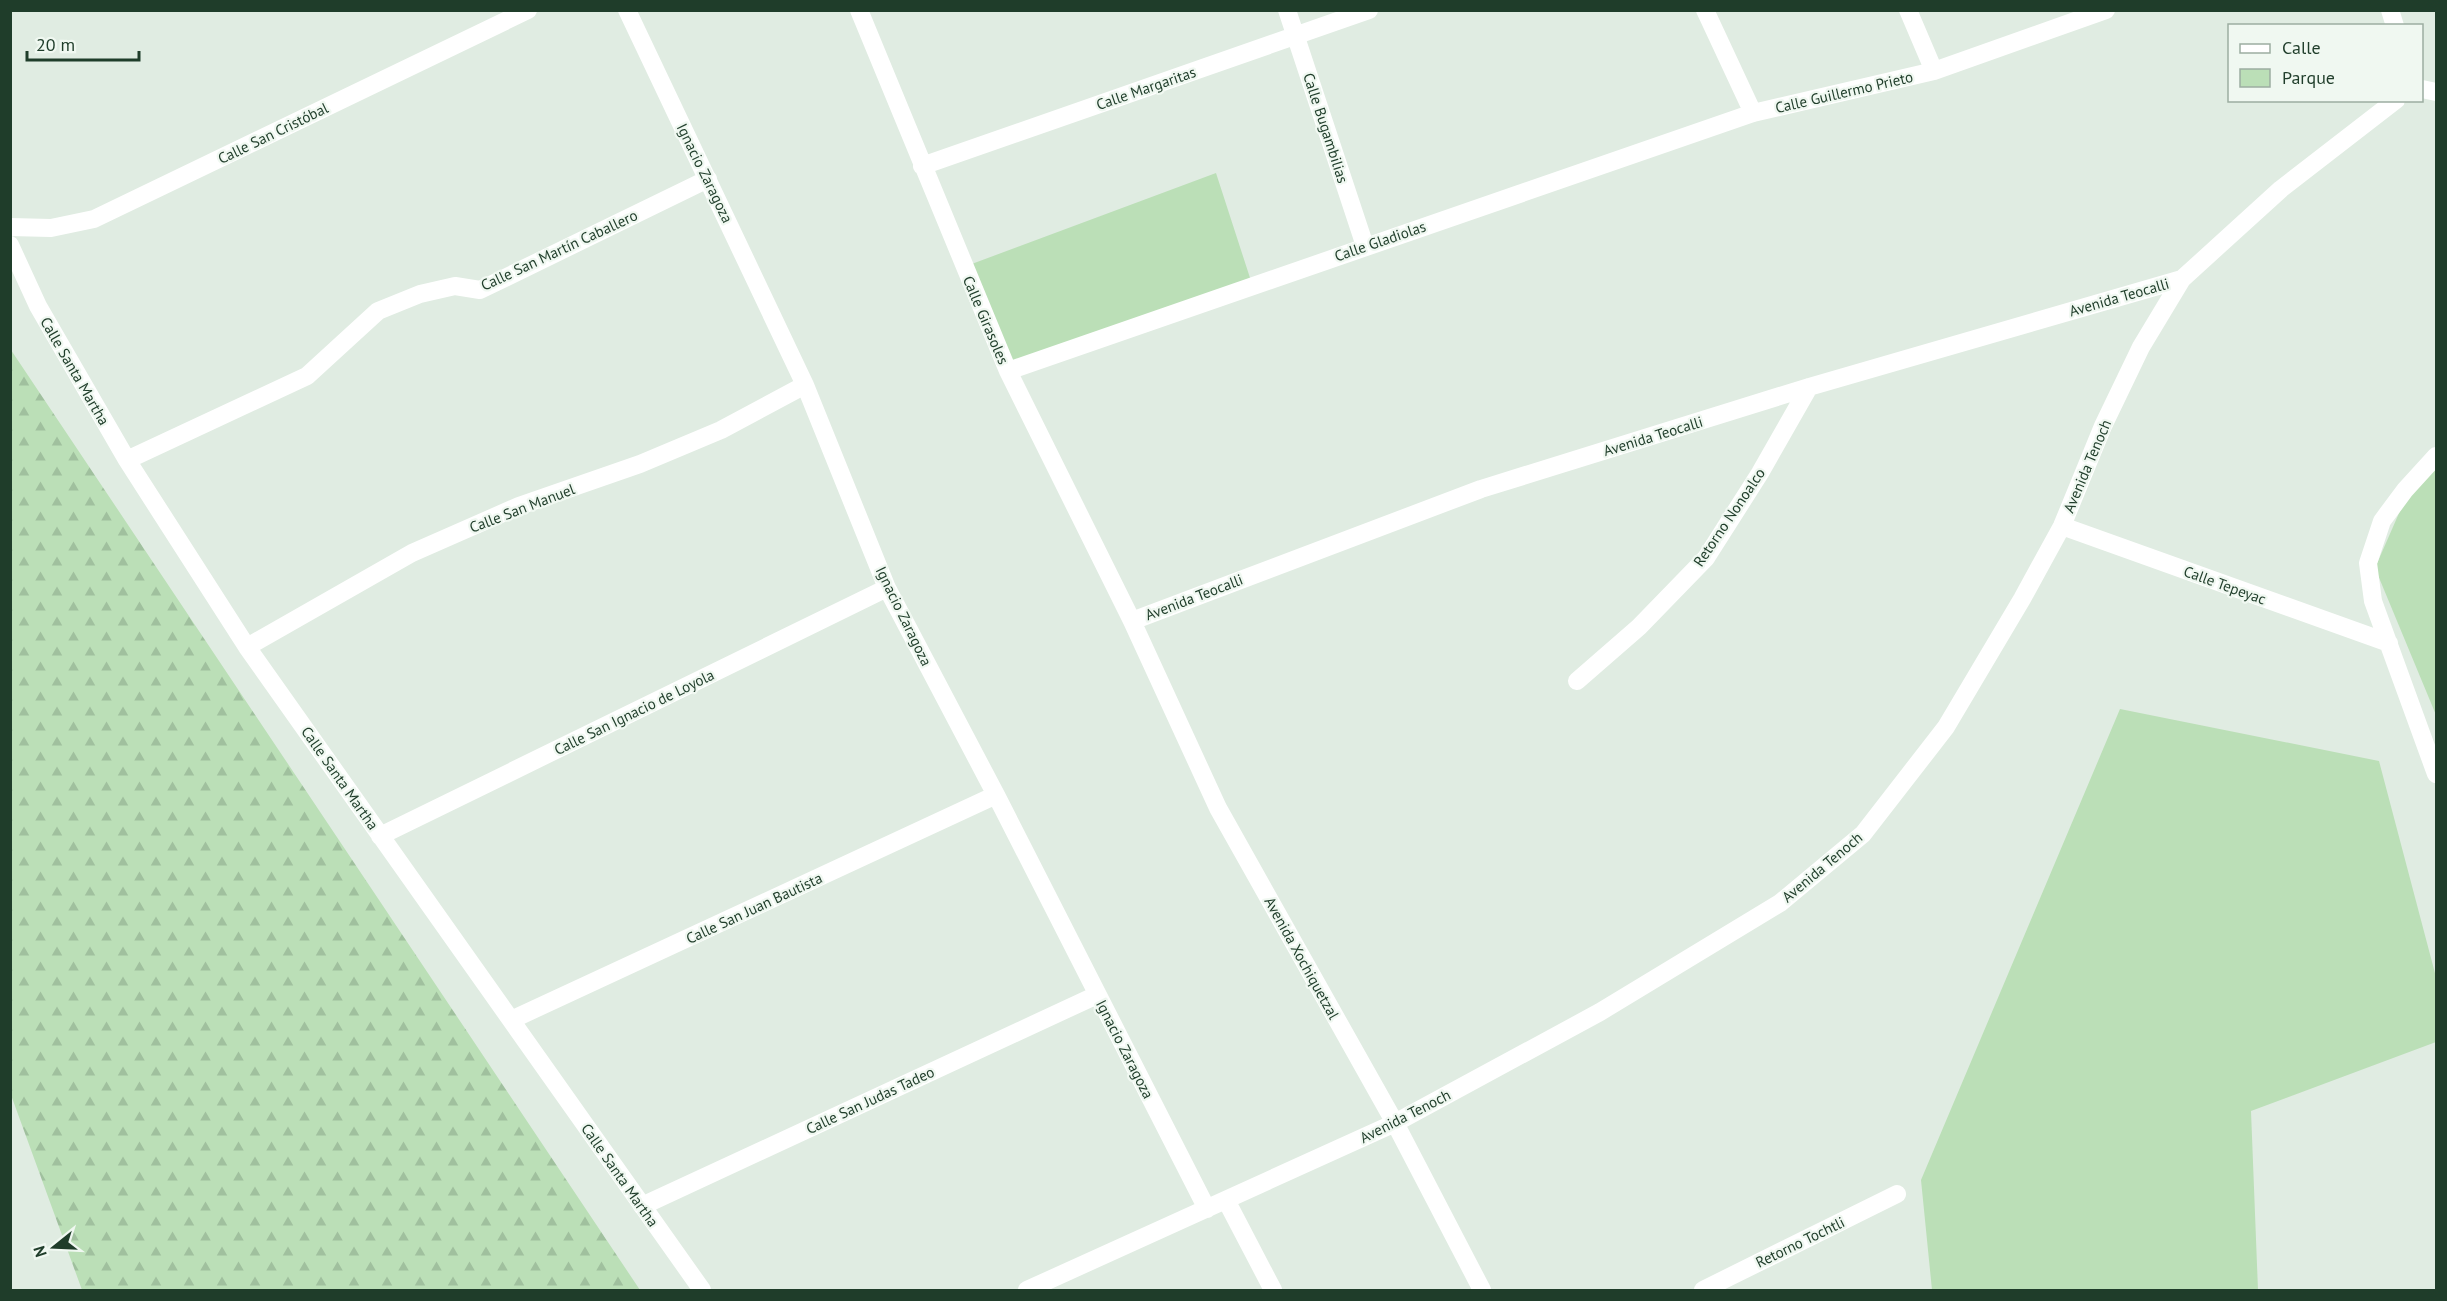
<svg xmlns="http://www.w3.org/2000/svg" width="2447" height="1301" font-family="'PT Sans',sans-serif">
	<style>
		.green { fill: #bbdfb7 }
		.forest { fill: url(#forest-firs) }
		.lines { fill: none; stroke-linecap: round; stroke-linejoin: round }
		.minor { stroke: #fff; stroke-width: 18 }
		.labels { text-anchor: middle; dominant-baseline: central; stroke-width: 4.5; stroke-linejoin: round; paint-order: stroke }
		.street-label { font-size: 15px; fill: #1f3d2a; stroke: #f0f8f1 }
	</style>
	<defs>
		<pattern id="forest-firs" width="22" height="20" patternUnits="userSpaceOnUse" patternTransform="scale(1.5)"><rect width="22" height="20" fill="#bbdfb7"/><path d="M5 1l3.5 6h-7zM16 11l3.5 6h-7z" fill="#a0c09e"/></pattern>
	</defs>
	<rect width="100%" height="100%" fill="#e0ece2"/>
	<path class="green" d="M 1216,173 L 1252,284 L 1010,367 L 969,265 Z
		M 2436,469 L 2436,715 L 2375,568 L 2410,488 Z
		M 2120,709 L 2379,761 L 2436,977 L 2436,1042 L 2251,1111 L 2258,1290 L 1932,1290 L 1921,1180 Z"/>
	<path class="forest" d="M 11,350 L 15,356 L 640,1290 L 82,1290 L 11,1095 Z"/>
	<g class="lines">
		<path class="minor" d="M 627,10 L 805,385 L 887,588 L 996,795 L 1207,1209
			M 859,10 L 1008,371 L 1132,621 L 1218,808 L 1395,1123 L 1482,1290
			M 1287,10 L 1365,246
			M 1705,10 L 1753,113
			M 1908,10 L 1934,71
			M 2390,10 L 2395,26
			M 2422,89 L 2436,92
			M 922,166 L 1369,10
			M 10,227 L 51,228 L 94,219 L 528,10
			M 10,245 L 38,306 L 127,460 L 247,647 L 702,1290
			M 1008,371 L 1753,113 L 1934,71 L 2106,10
			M 2436,456 L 2405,490 L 2382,521 L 2368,563 L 2373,601 L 2436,774
			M 127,460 L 307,376 L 378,311 L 420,294 L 455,286 L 480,290 L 708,179
			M 2062,526 L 2389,643
			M 1132,621 L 1481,489 L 1809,387 L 2182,279
			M 247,647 L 412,553 L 519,506 L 640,464 L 721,430 L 805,385
			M 1577,681 L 1639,627 L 1706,558 L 1760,473 L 1809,387
			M 380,836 L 887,588
			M 511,1020 L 996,795
			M 1226,1200 L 1273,1290
			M 642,1206 L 1097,995
			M 1027,1290 L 1395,1123 L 1600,1012 L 1780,903 L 1863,834 L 1946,727 L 2022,599 L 2062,526 L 2103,426 L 2141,347 L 2182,279 L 2281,189 L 2396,100
			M 1703,1290 L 1897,1194"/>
	</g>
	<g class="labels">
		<g class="street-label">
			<text transform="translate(1146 88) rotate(-19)">Calle Margaritas</text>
			<text transform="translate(1844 92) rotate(-13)">Calle Guillermo Prieto</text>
			<text transform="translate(1326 128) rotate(72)">Calle Bugambilias</text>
			<text transform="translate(273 133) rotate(-26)">Calle San Cristóbal</text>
			<text transform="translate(705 173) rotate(64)">Ignacio Zaragoza</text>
			<text transform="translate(1380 241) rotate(-19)">Calle Gladiolas</text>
			<text transform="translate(559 250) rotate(-25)">Calle San Martín Caballero</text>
			<text transform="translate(2119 297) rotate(-16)">Avenida Teocalli</text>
			<text transform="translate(986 320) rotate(67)">Calle Girasoles</text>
			<text transform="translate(75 371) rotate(60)">Calle Santa Martha</text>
			<text transform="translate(1653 436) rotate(-17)">Avenida Teocalli</text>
			<text transform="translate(2087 466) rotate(-67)">Avenida Tenoch</text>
			<text transform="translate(522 508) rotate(-21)">Calle San Manuel</text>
			<text transform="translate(1729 517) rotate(-56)">Retorno Nonoalco</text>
			<text transform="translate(2225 585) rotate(20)">Calle Tepeyac</text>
			<text transform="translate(1194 597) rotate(-21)">Avenida Teocalli</text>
			<text transform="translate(904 616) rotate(64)">Ignacio Zaragoza</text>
			<text transform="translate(634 712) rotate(-26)">Calle San Ignacio de Loyola</text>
			<text transform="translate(340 778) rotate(55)">Calle Santa Martha</text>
			<text transform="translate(1822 867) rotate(-40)">Avenida Tenoch</text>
			<text transform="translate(754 908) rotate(-25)">Calle San Juan Bautista</text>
			<text transform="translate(1302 958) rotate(61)">Avenida Xochiquetzal</text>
			<text transform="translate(1125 1049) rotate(63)">Ignacio Zaragoza</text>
			<text transform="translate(870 1100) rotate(-25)">Calle San Judas Tadeo</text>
			<text transform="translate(1405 1116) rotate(-27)">Avenida Tenoch</text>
			<text transform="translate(620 1175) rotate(55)">Calle Santa Martha</text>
			<text transform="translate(1800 1242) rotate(-26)">Retorno Tochtli</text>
		</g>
	</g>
	<rect width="2447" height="1301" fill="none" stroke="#1f3d2a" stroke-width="24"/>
	<rect x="2228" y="24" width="195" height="78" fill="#f0f8f1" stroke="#9cada1" stroke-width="1.5"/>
	<rect x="2240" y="44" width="30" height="9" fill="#ffffff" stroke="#9cada1" stroke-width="1.5"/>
	<text x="2282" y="54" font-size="18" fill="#1f3d2a">Calle</text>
	<rect x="2240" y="69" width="30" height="18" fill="#bbdfb7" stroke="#9cada1" stroke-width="1.5"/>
	<text x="2282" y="84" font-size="18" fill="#1f3d2a">Parque</text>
	<g transform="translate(54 1247) rotate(252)" stroke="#f0f8f1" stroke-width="4.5" paint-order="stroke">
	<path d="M0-4.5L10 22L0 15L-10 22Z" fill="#1f3d2a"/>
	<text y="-9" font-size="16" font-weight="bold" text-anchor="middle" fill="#1f3d2a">N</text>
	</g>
	<path d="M27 51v9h112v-9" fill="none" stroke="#1f3d2a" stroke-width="3"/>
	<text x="36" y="51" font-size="18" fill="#1f3d2a" stroke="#f0f8f1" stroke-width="4.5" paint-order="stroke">20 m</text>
</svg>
